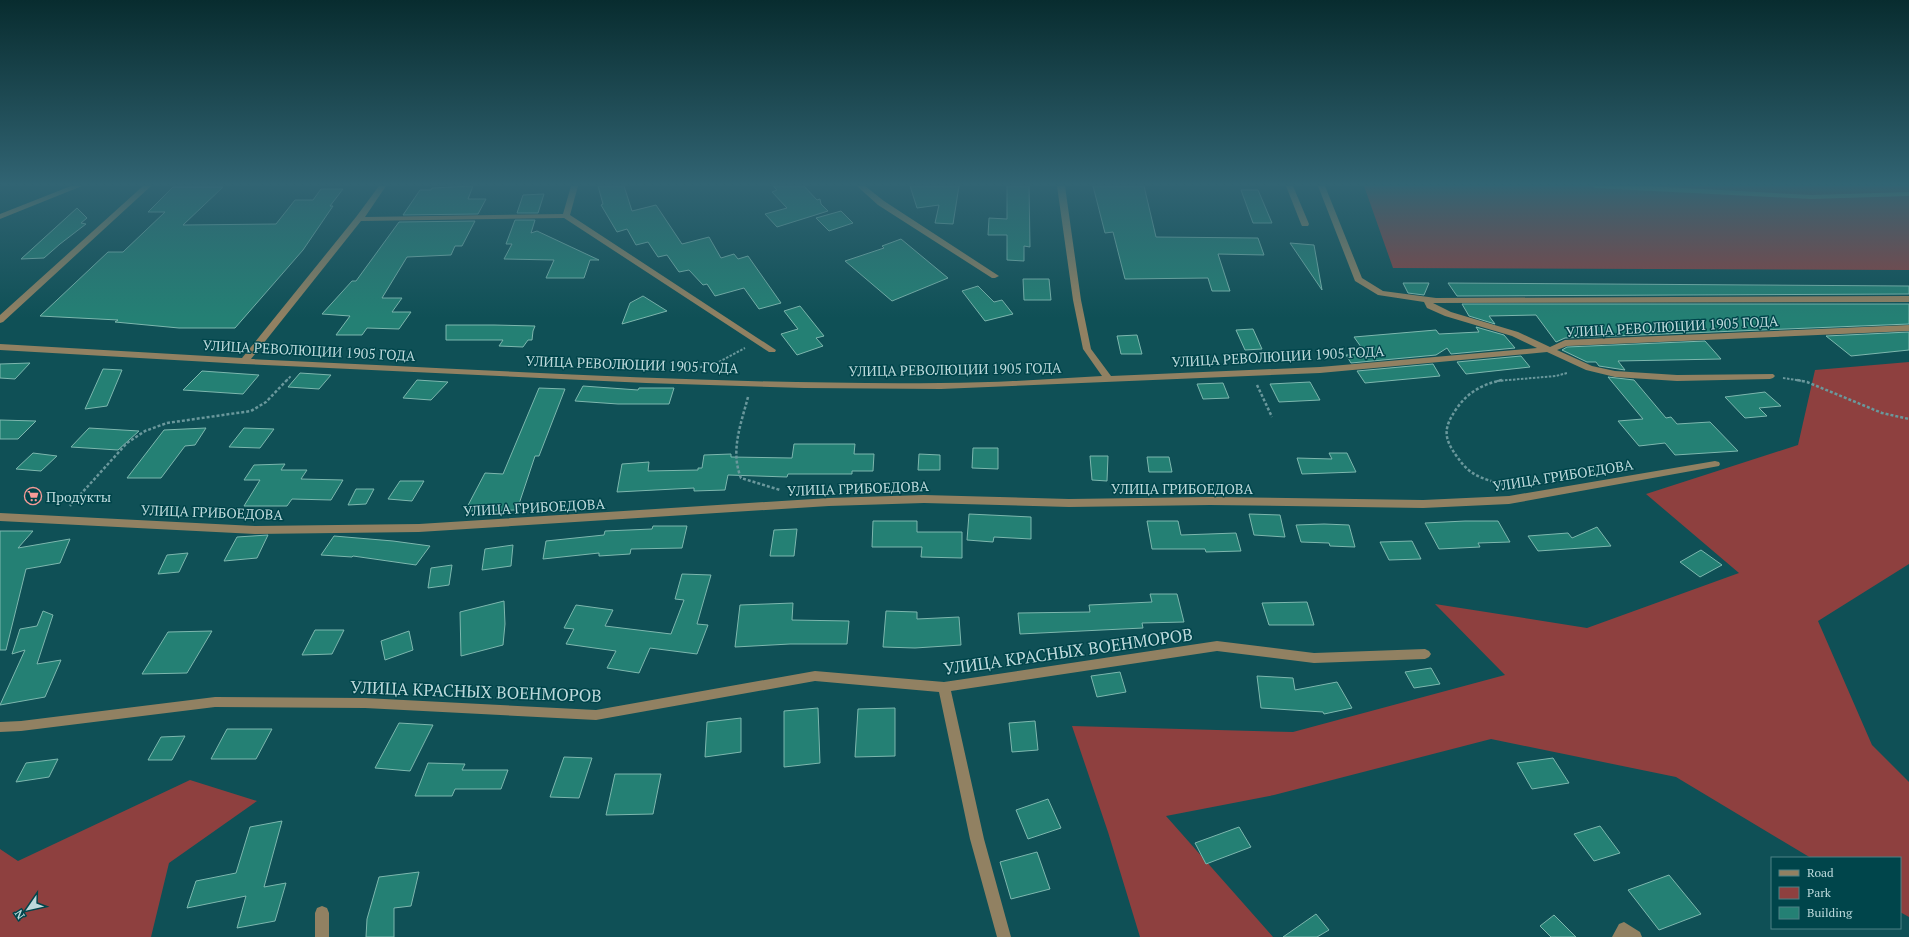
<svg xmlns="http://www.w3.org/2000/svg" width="1909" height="937" font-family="'PT Serif',serif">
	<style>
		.green { fill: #8e403f }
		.building { fill: #248074; stroke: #7db7ae }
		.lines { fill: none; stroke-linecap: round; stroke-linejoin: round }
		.path-far1 { stroke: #6a989c; stroke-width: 2; stroke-dasharray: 2.5 1.5; stroke-linecap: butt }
		.path { stroke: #6a989c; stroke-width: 2.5; stroke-dasharray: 3 2; stroke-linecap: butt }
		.minor { fill: #918162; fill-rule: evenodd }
		.labels { text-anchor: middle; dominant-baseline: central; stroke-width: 3; stroke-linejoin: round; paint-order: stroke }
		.street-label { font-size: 14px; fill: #bddadc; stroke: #00454b }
		.poi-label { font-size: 14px; fill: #bddadc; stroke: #00454b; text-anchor: start }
		.near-street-label { font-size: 17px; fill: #bddadc; stroke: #00454b }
	</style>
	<rect width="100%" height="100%" fill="#0f5056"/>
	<path class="green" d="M 1364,186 L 1909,186 L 1909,270 L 1393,268 Z
		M 1909,362 L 1909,564 L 1818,621 L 1872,745 L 1909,782 L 1909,917 L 1900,912 L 1900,858 L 1811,858 L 1676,777 L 1491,739 L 1274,795 L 1166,816 L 1273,937 L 1140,937 L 1108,832 L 1072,726 L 1293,732 L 1505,675 L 1435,604 L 1587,628 L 1739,573 L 1646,494 L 1798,445 L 1815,370 Z
		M 190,780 L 257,801 L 169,863 L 151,937 L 0,937 L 0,849 L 18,861 Z"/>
	<path class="building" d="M 473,186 L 468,199 L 486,199 L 478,214 L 403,215 L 420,190 L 431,190 L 432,188 Z
		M 598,186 L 624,186 L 632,211 L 656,205 L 682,244 L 709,237 L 721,258 L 734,254 L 738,259 L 748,256 L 781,303 L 759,309 L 744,288 L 715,296 L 707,284 L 703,285 L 689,270 L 679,272 L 667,255 L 658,257 L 648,242 L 636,245 L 627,229 L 617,232 L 601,205 L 603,204 Z
		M 773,186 L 804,186 L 817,200 L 820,199 L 821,204 L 828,211 L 777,227 L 765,214 L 787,208 L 772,192 L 777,190 Z
		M 910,186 L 959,186 L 953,224 L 935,223 L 939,205 L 917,208 Z
		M 1007,186 L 1029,186 L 1030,247 L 1024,246 L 1024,261 L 1007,260 L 1007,235 L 988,235 L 989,218 L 1007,219 Z
		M 1093,186 L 1144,186 L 1156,237 L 1258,238 L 1264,255 L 1218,254 L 1230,291 L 1212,291 L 1208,278 L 1125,279 L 1113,232 L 1105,233 Z
		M 173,187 L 223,187 L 183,225 L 276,224 L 295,200 L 313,200 L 321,189 L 343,189 L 330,206 L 333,206 L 303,250 L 235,328 L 179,328 L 115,322 L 118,320 L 40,316 L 108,252 L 123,252 L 165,212 L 148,212 Z
		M 1241,190 L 1258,190 L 1272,223 L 1253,223 Z
		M 544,194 L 538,213 L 517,213 L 523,195 Z
		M 77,208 L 87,218 L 81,223 L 86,224 L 60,244 L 44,258 L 21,259 Z
		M 841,211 L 853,223 L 829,231 L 816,218 Z
		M 515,220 L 535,220 L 531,233 L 537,231 L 599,260 L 590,260 L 584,278 L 546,278 L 554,260 L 504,259 L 512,244 L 506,244 Z
		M 475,221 L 462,246 L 455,246 L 451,255 L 407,257 L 382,298 L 402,298 L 392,312 L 411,312 L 399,329 L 367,328 L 362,335 L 336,335 L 350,316 L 322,314 L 352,281 L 356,281 L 399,222 Z
		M 901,239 L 948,278 L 892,301 L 845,261 L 884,248 L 882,246 Z
		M 1290,243 L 1314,245 L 1322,290 Z
		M 1023,279 L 1049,279 L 1051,300 L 1024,300 Z
		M 1403,283 L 1429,283 L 1424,295 L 1408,293 Z
		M 1448,283 L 1909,286 L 1909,294 L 1457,296 Z
		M 978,286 L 994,302 L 1002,300 L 1013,314 L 985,321 L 962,291 Z
		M 643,296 L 667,311 L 622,324 L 630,303 Z
		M 1462,304 L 1909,304 L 1909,324 L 1565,338 L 1556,342 L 1536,315 L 1489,316 L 1495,324 L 1469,316 Z
		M 800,306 L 824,336 L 816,338 L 823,346 L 797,355 L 781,334 L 798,329 L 784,311 Z
		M 446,325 L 494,325 L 535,326 L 533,331 L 532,340 L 528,340 L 523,347 L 499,346 L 503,340 L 446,340 Z
		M 1476,327 L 1504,335 L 1515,348 L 1451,354 L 1447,348 L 1436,355 L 1351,363 L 1346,355 L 1366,354 L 1354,337 L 1436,330 L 1439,334 L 1479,332 Z
		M 1253,329 L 1262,349 L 1245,350 L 1236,330 Z
		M 1909,332 L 1909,350 L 1851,356 L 1826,336 Z
		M 1137,335 L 1142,354 L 1121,354 L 1117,336 Z
		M 1705,341 L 1721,359 L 1618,361 L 1625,370 L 1599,366 L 1596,362 L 1587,362 L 1562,350 L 1567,347 Z
		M 1521,356 L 1530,367 L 1466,374 L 1457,362 Z
		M 30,363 L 15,379 L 0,378 L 0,364 Z
		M 1433,364 L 1440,376 L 1365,383 L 1357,371 Z
		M 103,369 L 122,370 L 107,406 L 85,409 Z
		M 202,371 L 259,375 L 243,394 L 183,390 Z
		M 300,373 L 331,375 L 319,389 L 288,387 Z
		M 1608,377 L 1634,380 L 1666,418 L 1671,417 L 1677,424 L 1710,422 L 1738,451 L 1675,455 L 1665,443 L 1639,446 L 1618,421 L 1643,419 Z
		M 417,380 L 448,382 L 431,400 L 403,398 Z
		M 1310,382 L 1320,400 L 1279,402 L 1270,384 Z
		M 1223,383 L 1229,398 L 1203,399 L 1197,384 Z
		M 583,386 L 638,390 L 639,388 L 674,388 L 669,404 L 618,404 L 575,401 Z
		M 539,388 L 565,389 L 539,456 L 535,456 L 517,510 L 465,511 L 485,473 L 503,474 Z
		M 1765,392 L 1781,406 L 1759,408 L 1767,416 L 1745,418 L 1725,397 Z
		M 0,420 L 36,421 L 18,439 L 0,439 Z
		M 89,428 L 139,431 L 118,450 L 71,447 Z
		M 206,428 L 195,445 L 185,446 L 161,478 L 127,478 L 164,430 Z
		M 244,428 L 274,429 L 260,448 L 229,447 Z
		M 794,444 L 855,444 L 854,454 L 874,454 L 873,471 L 852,471 L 852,474 L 788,474 L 787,477 L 728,475 L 725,490 L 694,491 L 694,488 L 617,492 L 622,464 L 649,462 L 648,471 L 698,470 L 698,468 L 702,468 L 704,455 L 731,454 L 731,457 L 792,458 Z
		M 973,448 L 998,448 L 998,469 L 972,468 Z
		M 33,453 L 57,456 L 41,471 L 16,469 Z
		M 1329,453 L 1347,453 L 1356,472 L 1302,474 L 1297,458 L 1332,459 Z
		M 919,454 L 940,455 L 940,470 L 918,470 Z
		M 1090,456 L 1108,456 L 1107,481 L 1092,480 Z
		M 1147,457 L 1169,457 L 1172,472 L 1149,472 Z
		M 285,464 L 281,470 L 307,470 L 301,479 L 343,480 L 331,500 L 292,499 L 287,506 L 244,506 L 260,480 L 244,480 L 254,465 Z
		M 400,481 L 424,481 L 412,501 L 388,499 Z
		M 356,489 L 374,489 L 366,504 L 348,505 Z
		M 969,514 L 1031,517 L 1031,539 L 994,537 L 993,542 L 967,540 Z
		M 1249,514 L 1280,515 L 1285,537 L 1254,535 Z
		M 873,521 L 917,521 L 917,532 L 962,532 L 962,558 L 921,557 L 922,547 L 872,547 Z
		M 1147,521 L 1178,521 L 1181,535 L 1236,533 L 1241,551 L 1206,552 L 1205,549 L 1152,549 Z
		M 1465,521 L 1498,521 L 1510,542 L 1478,543 L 1480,547 L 1439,549 L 1425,523 Z
		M 1324,524 L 1349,525 L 1355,547 L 1330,546 L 1329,543 L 1301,542 L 1296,525 Z
		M 653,526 L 687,526 L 682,548 L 631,549 L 630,554 L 599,556 L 599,553 L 543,559 L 546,541 L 604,535 L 605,531 L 652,529 Z
		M 1597,527 L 1611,546 L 1538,551 L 1528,536 L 1568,533 L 1572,538 Z
		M 797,529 L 794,556 L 770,556 L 774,530 Z
		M 0,531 L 33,531 L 18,548 L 70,539 L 60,563 L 26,569 L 6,650 L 0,650 Z
		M 268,535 L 257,558 L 224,561 L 237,537 Z
		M 334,536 L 393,541 L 430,546 L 416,565 L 353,556 L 352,557 L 321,555 Z
		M 1412,541 L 1421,559 L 1389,560 L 1380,542 Z
		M 513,545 L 511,566 L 482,570 L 485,549 Z
		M 1701,550 L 1722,565 L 1700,577 L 1680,562 Z
		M 188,553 L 179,572 L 158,574 L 167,555 Z
		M 452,565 L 449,585 L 428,588 L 431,568 Z
		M 682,574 L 711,575 L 697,624 L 708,625 L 697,654 L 650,648 L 639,673 L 607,668 L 616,651 L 566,644 L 574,629 L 564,628 L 576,605 L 613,610 L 605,626 L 671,634 L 684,600 L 675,599 Z
		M 1150,594 L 1177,594 L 1184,622 L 1142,623 L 1143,628 L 1020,634 L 1018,613 L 1090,612 L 1089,605 L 1152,602 Z
		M 504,601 L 505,624 L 503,645 L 461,656 L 460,612 Z
		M 1307,602 L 1314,625 L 1269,625 L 1262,603 Z
		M 793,603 L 792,620 L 849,621 L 847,644 L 790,644 L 735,647 L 740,605 Z
		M 43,611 L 53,615 L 37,664 L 61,660 L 45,697 L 0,705 L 25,650 L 12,654 L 20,629 L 37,626 Z
		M 886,611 L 917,612 L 917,619 L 959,617 L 961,645 L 915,648 L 883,647 Z
		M 315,630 L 344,630 L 332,654 L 302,655 Z
		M 212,631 L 187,673 L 142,674 L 168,632 Z
		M 409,631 L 413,650 L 385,660 L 381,641 Z
		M 1431,668 L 1440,684 L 1414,688 L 1405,672 Z
		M 1120,672 L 1126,692 L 1097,697 L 1091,676 Z
		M 1257,676 L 1293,678 L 1295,690 L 1337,682 L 1352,708 L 1324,714 L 1323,712 L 1261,708 Z
		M 818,708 L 820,763 L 784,767 L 784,711 Z
		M 895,708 L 895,756 L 855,757 L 858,709 Z
		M 741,718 L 741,752 L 705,757 L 707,722 Z
		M 1035,721 L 1038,750 L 1012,752 L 1009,723 Z
		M 399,723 L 433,725 L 410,771 L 375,768 Z
		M 227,729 L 272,729 L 256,759 L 211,759 Z
		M 185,736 L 172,760 L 148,760 L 161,737 Z
		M 564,757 L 592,758 L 579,798 L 550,797 Z
		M 1553,758 L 1569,783 L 1532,789 L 1517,763 Z
		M 58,759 L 49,777 L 16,782 L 26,763 Z
		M 428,763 L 465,764 L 462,770 L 508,770 L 501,789 L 455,789 L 452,796 L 415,796 Z
		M 615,774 L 661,774 L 653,814 L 606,815 Z
		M 1048,799 L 1061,828 L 1028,839 L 1016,810 Z
		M 282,821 L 264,887 L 286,883 L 275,921 L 237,928 L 246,896 L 187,908 L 196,881 L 236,873 L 250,827 Z
		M 1600,826 L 1620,853 L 1594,861 L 1574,834 Z
		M 1239,827 L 1251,847 L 1206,864 L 1195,843 Z
		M 1037,852 L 1050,889 L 1011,899 L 1000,862 Z
		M 419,872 L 411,906 L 394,908 L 394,937 L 366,937 L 367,919 L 379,877 Z
		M 1669,875 L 1701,914 L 1659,930 L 1628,890 Z
		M 1316,914 L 1329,930 L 1317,937 L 1283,937 Z
		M 1554,915 L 1576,937 L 1551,937 L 1540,926 Z"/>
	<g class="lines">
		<path class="path-far1" d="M 696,368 L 715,364 L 745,348
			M 1783,378 L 1803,381
			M 286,381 L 291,376
			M 1497,381 L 1556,376 L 1567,373"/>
		<path class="path" d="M 1502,380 C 1483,384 1468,392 1457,408 C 1443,428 1443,438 1458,458 C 1463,465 1469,472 1478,476 C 1486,480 1495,482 1504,485
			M 1797,380 L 1807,382 L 1882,413 L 1909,419
			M 1257,385 L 1272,417
			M 748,397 C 741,424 730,451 741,478 L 780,490
			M 70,506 L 127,443 L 145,431 L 167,423 L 251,411 L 266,402 L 287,380"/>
		<path class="minor" d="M 71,186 L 82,186 L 0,219 L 0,214 Z
			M 143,186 L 151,186 L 3,322 L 0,323 L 0,315 Z
			M 379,186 L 386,186 L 365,217 L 563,214 L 571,186 L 578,186 L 570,215 L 776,350 L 775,352 L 769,352 L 564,218 L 361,221 L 251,359 C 480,369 710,385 940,383 C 994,383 1048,379 1102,376 L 1083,349 L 1073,300 L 1057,186 L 1065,186 L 1081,300 L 1091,349 L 1111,376 L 1320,367 L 1537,348 L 1512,336 L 1445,316 L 1427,308 L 1424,302 L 1378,295 L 1355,281 L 1318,186 L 1325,186 L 1362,278 L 1383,291 L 1436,298 L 1909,296 L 1909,302 L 1433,303 L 1451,312 L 1518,332 L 1550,347 L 1565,340 L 1909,325 L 1909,331 L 1567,346 L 1557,350 L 1592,366 L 1615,371 L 1677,375 L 1773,374 L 1775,376 L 1773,378 L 1770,379 L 1677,381 L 1615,377 L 1586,370 L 1547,352 L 1320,373 L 941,389 L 804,388 L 646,383 L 244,364 L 0,350 L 0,344 L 242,358 L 356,217 Z
			M 857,186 L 865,186 L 884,201 L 999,276 L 995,278 L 992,278 L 878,205 Z
			M 1286,186 L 1293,186 L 1309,224 L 1308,226 L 1302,226 L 1301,224 Z
			M 1592,186 L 1647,186 L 1811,195 L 1909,192 L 1909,196 L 1811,199 L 1595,188 Z
			M 1715,461 L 1719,462 L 1720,464 L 1719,466 L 1509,504 L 1423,508 L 1210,505 L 1069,507 L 924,503 L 829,506 L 419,532 L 255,534 L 0,521 L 0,513 L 255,526 L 419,524 L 829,498 L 924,495 L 1069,499 L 1210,497 L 1423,500 L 1509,496 Z
			M 1217,641 L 1314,653 L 1425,649 L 1429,651 L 1431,654 L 1429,657 L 1425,659 L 1314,663 L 1217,651 L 951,691 L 984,839 L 1011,937 L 997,937 L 970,839 L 939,692 L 815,681 L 596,720 L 365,708 L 215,707 L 21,731 L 0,732 L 0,722 L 21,721 L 215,697 L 365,698 L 596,710 L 815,671 L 944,682 Z
			M 322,906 L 327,908 L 329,913 L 329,937 L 315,937 L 315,913 L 317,908 Z
			M 1624,922 L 1640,932 L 1642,937 L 1612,937 L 1619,924 Z"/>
	</g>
	<linearGradient id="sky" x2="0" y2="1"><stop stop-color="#082c2f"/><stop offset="0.58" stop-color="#316473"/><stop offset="1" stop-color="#316473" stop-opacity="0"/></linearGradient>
	<rect width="1909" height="318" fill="url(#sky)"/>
	<defs>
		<g id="supermarket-ring" transform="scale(0.9)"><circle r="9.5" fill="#00454b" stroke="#f59b97" stroke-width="1.5"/><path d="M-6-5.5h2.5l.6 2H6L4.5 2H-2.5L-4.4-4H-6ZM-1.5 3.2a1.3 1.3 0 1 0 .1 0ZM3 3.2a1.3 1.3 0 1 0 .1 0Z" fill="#f59b97"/></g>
	</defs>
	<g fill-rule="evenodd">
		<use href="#supermarket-ring" x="33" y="496"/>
	</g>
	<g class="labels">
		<g class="street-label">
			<text transform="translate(1672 326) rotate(-3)">УЛИЦА РЕВОЛЮЦИИ 1905 ГОДА</text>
			<text transform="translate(309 350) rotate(3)">УЛИЦА РЕВОЛЮЦИИ 1905 ГОДА</text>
			<text transform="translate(1278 356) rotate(-3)">УЛИЦА РЕВОЛЮЦИИ 1905 ГОДА</text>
			<text transform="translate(632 364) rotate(2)">УЛИЦА РЕВОЛЮЦИИ 1905 ГОДА</text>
			<text transform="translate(955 369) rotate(-1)">УЛИЦА РЕВОЛЮЦИИ 1905 ГОДА</text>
			<text transform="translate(1563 475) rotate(-9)">УЛИЦА ГРИБОЕДОВА</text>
			<text transform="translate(858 488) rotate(-2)">УЛИЦА ГРИБОЕДОВА</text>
			<text x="1182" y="488">УЛИЦА ГРИБОЕДОВА</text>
			<text transform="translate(534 507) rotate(-3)">УЛИЦА ГРИБОЕДОВА</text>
			<text transform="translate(212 512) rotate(2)">УЛИЦА ГРИБОЕДОВА</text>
		</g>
		<g class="poi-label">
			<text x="46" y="496">Продукты</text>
		</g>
		<g class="near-street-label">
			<text transform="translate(1068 651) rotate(-8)">УЛИЦА КРАСНЫХ ВОЕНМОРОВ</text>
			<text transform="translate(476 691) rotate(2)">УЛИЦА КРАСНЫХ ВОЕНМОРОВ</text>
		</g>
	</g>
	<rect x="1771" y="857" width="130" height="72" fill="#00454b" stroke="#4c8185"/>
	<rect x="1779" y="870" width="20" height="6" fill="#918162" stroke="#4c8185"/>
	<text x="1807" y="877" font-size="12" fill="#bddadc">Road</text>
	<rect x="1779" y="887" width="20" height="12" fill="#8e403f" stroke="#4c8185"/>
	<text x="1807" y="897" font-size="12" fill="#bddadc">Park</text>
	<rect x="1779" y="907" width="20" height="12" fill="#248074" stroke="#4c8185"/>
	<text x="1807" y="917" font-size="12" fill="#bddadc">Building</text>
	<g transform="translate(28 909) rotate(236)" stroke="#00454b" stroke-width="3" paint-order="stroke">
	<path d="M0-3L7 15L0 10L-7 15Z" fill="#bddadc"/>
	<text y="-6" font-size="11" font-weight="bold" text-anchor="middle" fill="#bddadc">N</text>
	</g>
</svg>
